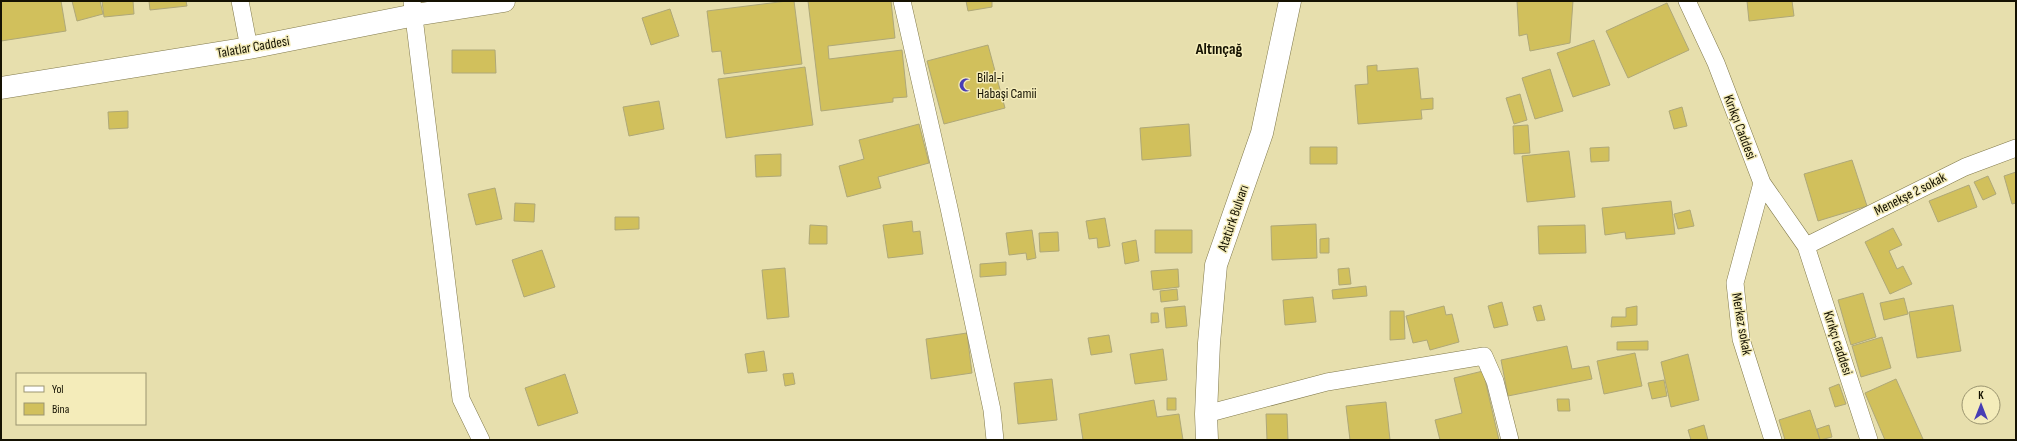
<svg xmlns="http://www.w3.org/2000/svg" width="2017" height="441" font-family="'Sofia Sans Condensed',sans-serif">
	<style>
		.building { fill: #d1c05c; stroke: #afa878 }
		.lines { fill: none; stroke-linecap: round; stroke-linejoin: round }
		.street-casing { stroke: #81794b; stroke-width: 18 }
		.secondary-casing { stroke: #81794b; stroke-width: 23 }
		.street { stroke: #fff; stroke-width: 17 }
		.secondary { stroke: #fff; stroke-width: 22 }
		.labels { text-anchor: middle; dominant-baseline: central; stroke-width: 3; stroke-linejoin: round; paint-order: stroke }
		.street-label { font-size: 14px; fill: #151202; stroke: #f4ecba }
		.poi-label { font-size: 14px; fill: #151202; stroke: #f4ecba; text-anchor: start }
		.quarter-label { font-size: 16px; font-weight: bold; fill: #151202; stroke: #f4ecba }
	</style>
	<rect width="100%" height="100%" fill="#e7dfad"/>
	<path class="building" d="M 1,1 L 61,1 L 66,31 L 1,41 Z
		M 72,1 L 100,1 L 103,14 L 77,21 Z
		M 102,1 L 133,1 L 134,14 L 104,17 Z
		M 149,1 L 186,1 L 187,6 L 150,10 Z
		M 787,1 L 794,1 L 802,64 L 724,74 L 721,51 L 712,52 L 707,11 Z
		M 808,1 L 891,1 L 895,38 L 828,46 L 829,59 L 902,50 L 907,97 L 893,98 L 893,102 L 821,111 Z
		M 966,1 L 992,1 L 992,7 L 968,11 Z
		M 1517,1 L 1573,1 L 1570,43 L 1530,51 L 1527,34 L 1519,36 Z
		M 1747,1 L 1792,1 L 1794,16 L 1749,21 Z
		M 1667,3 L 1689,50 L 1628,78 L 1606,31 Z
		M 670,9 L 679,36 L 651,45 L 642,18 Z
		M 1594,40 L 1610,85 L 1573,97 L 1557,53 Z
		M 988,45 L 1005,108 L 944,124 L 927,61 Z
		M 452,50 L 495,50 L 496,73 L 452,73 Z
		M 1377,65 L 1377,71 L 1418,68 L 1421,99 L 1433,98 L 1433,109 L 1421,110 L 1422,119 L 1358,124 L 1355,85 L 1368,84 L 1367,66 Z
		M 805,67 L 813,125 L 726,138 L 718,79 Z
		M 1550,69 L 1563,111 L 1535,119 L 1522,78 Z
		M 1520,94 L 1527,120 L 1514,124 L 1506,98 Z
		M 659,101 L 664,129 L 629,136 L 623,107 Z
		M 1682,107 L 1687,126 L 1674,129 L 1669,111 Z
		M 128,111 L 128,128 L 109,129 L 108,112 Z
		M 919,124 L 929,163 L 878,177 L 881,188 L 847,197 L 839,166 L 864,159 L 859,140 Z
		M 1189,124 L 1191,156 L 1142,160 L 1140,128 Z
		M 1528,125 L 1530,153 L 1514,154 L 1513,126 Z
		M 1310,147 L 1337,147 L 1337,164 L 1310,164 Z
		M 1609,147 L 1609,161 L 1591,162 L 1590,148 Z
		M 1569,151 L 1575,197 L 1527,202 L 1522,156 Z
		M 781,154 L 781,176 L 756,177 L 755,155 Z
		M 1852,160 L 1867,206 L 1818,221 L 1804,174 Z
		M 2016,172 L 2016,203 L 2012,204 L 2004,176 Z
		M 1988,176 L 1996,194 L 1983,200 L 1974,182 Z
		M 1969,185 L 1977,207 L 1938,222 L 1929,201 Z
		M 495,188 L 502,219 L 476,225 L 468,194 Z
		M 1671,201 L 1675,234 L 1626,239 L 1625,232 L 1605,235 L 1602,208 Z
		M 515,203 L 535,204 L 534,222 L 514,221 Z
		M 1690,210 L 1694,226 L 1678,229 L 1674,214 Z
		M 615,217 L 639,217 L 639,229 L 615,230 Z
		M 1105,218 L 1110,246 L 1098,248 L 1097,238 L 1089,239 L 1086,221 Z
		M 912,221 L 913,232 L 920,231 L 923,254 L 888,258 L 883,225 Z
		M 1316,224 L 1317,258 L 1272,260 L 1271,226 Z
		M 810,225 L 827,226 L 827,244 L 809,244 Z
		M 1585,225 L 1586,253 L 1539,254 L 1538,226 Z
		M 1893,228 L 1902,245 L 1889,251 L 1897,269 L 1903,266 L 1912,284 L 1890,294 L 1865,242 Z
		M 1032,230 L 1036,258 L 1027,260 L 1026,253 L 1009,255 L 1006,233 Z
		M 1155,230 L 1192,230 L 1192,253 L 1155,253 Z
		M 1058,232 L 1059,251 L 1040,252 L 1039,233 Z
		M 1329,238 L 1329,253 L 1320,253 L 1320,239 Z
		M 1136,240 L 1139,261 L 1125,264 L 1122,243 Z
		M 542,250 L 555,287 L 524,297 L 512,260 Z
		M 1006,262 L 1006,275 L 980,277 L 980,264 Z
		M 785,268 L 789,317 L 767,319 L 762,270 Z
		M 1349,268 L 1351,284 L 1339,285 L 1338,269 Z
		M 1178,269 L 1179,287 L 1153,290 L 1151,271 Z
		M 1366,286 L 1367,296 L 1333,299 L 1332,290 Z
		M 1177,289 L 1178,300 L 1161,302 L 1160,291 Z
		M 1863,293 L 1876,337 L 1851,345 L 1838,300 Z
		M 1313,297 L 1316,322 L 1285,325 L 1283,300 Z
		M 1904,298 L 1908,314 L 1884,320 L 1880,303 Z
		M 1502,302 L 1508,325 L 1494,328 L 1488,306 Z
		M 1541,305 L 1545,320 L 1537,321 L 1533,307 Z
		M 1953,305 L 1961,351 L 1917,358 L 1909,312 Z
		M 1185,306 L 1187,326 L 1166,328 L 1164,308 Z
		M 1444,306 L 1446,315 L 1452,314 L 1459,342 L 1430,350 L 1427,340 L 1413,343 L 1406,316 Z
		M 1637,306 L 1637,325 L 1611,327 L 1612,317 L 1626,317 L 1626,308 Z
		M 1390,311 L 1404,311 L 1405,339 L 1390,340 Z
		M 1151,313 L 1158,313 L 1159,322 L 1151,323 Z
		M 967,333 L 972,373 L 931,379 L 926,339 Z
		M 1109,335 L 1112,352 L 1091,355 L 1088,338 Z
		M 1882,337 L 1891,368 L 1861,377 L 1852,346 Z
		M 1648,341 L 1648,350 L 1617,350 L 1617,342 Z
		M 1567,346 L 1572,369 L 1589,366 L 1592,379 L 1508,396 L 1501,360 Z
		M 1163,349 L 1167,380 L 1135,384 L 1130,354 Z
		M 764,351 L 767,371 L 748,373 L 745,354 Z
		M 1635,353 L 1642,386 L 1604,394 L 1597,361 Z
		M 1688,354 L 1699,400 L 1671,407 L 1661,362 Z
		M 1483,371 L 1499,440 L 1440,440 L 1435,420 L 1462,413 L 1454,378 Z
		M 793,373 L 795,384 L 785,386 L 783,374 Z
		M 565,374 L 578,413 L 538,426 L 525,388 Z
		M 1052,379 L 1057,420 L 1018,424 L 1014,383 Z
		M 1896,379 L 1923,439 L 1921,440 L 1885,440 L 1865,393 Z
		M 1664,380 L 1667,396 L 1652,399 L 1648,383 Z
		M 1839,384 L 1846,404 L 1835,407 L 1829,388 Z
		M 1167,398 L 1176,398 L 1176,410 L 1167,410 Z
		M 1557,399 L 1569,399 L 1570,411 L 1558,411 Z
		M 1154,400 L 1157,417 L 1179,414 L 1183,440 L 1083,440 L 1079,414 Z
		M 1386,402 L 1390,440 L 1350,440 L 1346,406 Z
		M 1810,410 L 1820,440 L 1785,440 L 1779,420 Z
		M 1266,414 L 1287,414 L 1288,440 L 1267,440 Z
		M 1704,425 L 1708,440 L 1691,440 L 1688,430 Z
		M 1829,425 L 1832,437 L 1820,440 L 1817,429 Z"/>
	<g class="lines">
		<g class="street-casing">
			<path id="street" d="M 240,1 L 249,48
				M 412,1 L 461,399 L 481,440
				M 902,1 L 949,208 L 992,410 L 995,440
				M 1687,1 L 1716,63 L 1762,183 L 1806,246 L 1869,440
				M 1762,183 L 1735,283 L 1741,339 L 1773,440
				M 1806,246 L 1965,167 L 2016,148
				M 1206,414 L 1327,382 L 1484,356 L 1495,381 L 1510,440"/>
		</g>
		<g class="secondary-casing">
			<path id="secondary" d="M 1,88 L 249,48 L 415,15 L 504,1
				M 1207,440 L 1206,414 L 1209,343 L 1216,265 L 1262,133 L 1290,1"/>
		</g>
		<use href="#street" class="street"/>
		<use href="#secondary" class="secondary"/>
	</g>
	<defs>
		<g id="mosque-bare" transform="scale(1.08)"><path d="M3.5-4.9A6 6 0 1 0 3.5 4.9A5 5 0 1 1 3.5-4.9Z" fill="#483eb5" stroke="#f4ecba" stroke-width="2.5" paint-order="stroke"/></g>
	</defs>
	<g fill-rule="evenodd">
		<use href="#mosque-bare" x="966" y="85"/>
	</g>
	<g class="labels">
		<g class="street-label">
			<text transform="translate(253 47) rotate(-10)">Talatlar Caddesi</text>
			<text transform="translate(1740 127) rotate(69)">Kırıkçı Caddesi</text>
			<text transform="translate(1910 194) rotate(-27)">Menekşe 2 sokak</text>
			<text transform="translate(1233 218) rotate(-71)">Atatürk Bulvarı</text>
			<text transform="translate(1742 324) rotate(80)">Merkez sokak</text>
			<text transform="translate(1838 343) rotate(72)">Kırıkçı caddesi</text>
		</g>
		<g class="poi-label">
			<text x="977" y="77">Bilal-i<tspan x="977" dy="16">Habaşi Camii</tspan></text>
		</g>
		<g class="quarter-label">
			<text x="1219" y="49">Altınçağ</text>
		</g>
	</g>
	<rect width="2017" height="441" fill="none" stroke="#151202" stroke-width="4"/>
	<rect x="16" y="373" width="130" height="52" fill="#f4ecba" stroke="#9b9570"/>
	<rect x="24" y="386" width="20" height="6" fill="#ffffff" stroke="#9b9570"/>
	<text x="52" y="393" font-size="12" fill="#151202">Yol</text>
	<rect x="24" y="403" width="20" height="12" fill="#d1c05c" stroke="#9b9570"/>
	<text x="52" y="413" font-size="12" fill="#151202">Bina</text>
	<g transform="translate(1981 405)"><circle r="19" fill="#f4ecba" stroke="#9b9570"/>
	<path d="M0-3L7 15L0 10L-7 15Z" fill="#483eb5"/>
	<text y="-6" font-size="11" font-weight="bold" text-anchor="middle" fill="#151202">K</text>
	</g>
</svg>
